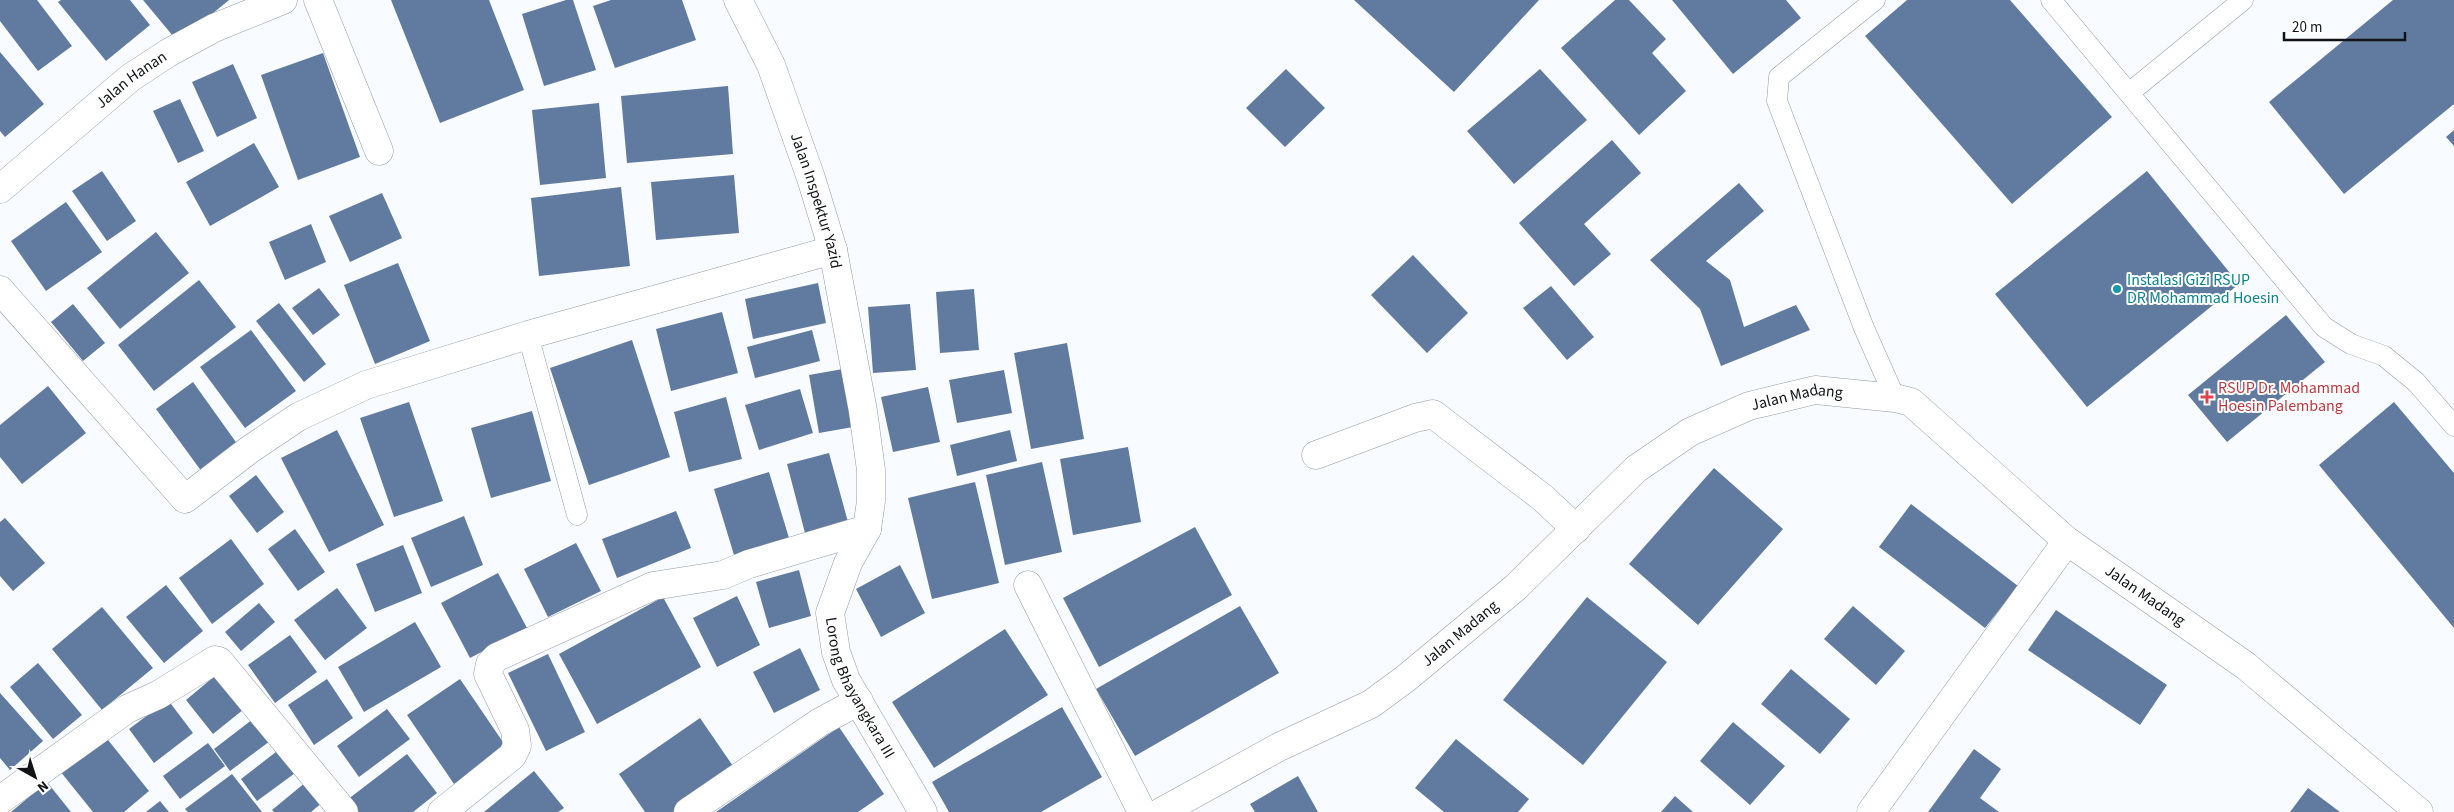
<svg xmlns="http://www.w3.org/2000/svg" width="2454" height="812" font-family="'Source Sans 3',sans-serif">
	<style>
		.building { fill: #617a9f }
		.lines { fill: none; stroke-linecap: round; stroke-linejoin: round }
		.lane-casing { stroke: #949ba4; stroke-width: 21 }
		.street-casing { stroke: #949ba4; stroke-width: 29 }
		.lane { stroke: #fff; stroke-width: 20 }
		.street { stroke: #fff; stroke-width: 28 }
		.culture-dot { fill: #0f9aa8; stroke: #fff; stroke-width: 2 }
		.health-dot { fill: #e0444e; stroke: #fff; stroke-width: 2 }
		.labels { text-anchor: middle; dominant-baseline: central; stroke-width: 4; stroke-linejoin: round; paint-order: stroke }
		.street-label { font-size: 16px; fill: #111317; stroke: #fff }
		.culture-label { font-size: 16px; fill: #0d838f; stroke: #fff; text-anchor: start }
		.health-label { font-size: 16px; fill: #be3a42; stroke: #fff; text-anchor: start }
	</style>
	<rect width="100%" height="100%" fill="#f8fbff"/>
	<path class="building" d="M 0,0 L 37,0 L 72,46 L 38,71 L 0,21 Z
		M 61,0 L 130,0 L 150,25 L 106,61 L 58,2 Z
		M 143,0 L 229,0 L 178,42 Z
		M 391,0 L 489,0 L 524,90 L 440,123 Z
		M 566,0 L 573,0 L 596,70 L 544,86 L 522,14 Z
		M 611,0 L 682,0 L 696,40 L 615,68 L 593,6 Z
		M 1354,0 L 1539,0 L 1454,92 Z
		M 1615,0 L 1629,0 L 1666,39 L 1652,53 L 1686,91 L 1639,135 L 1561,48 Z
		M 1672,0 L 1786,0 L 1801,18 L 1733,74 Z
		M 1907,0 L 2010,0 L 2112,117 L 2012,204 L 1865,36 Z
		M 2393,0 L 2454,0 L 2454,104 L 2344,194 L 2269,102 Z
		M 0,52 L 44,104 L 5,137 L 0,131 Z
		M 323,53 L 360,157 L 298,180 L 261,75 Z
		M 233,64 L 257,118 L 217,137 L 192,82 Z
		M 1286,69 L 1325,108 L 1285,147 L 1246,108 Z
		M 1540,69 L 1587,120 L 1514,184 L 1467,131 Z
		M 728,86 L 733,154 L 627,163 L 621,96 Z
		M 180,99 L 204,151 L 178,163 L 153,111 Z
		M 599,103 L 606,178 L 540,185 L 532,110 Z
		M 2454,130 L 2454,146 L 2446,137 Z
		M 1612,140 L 1641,173 L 1584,224 L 1611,254 L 1574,286 L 1519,223 Z
		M 254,143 L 279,187 L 210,226 L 186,182 Z
		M 102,171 L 136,221 L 107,241 L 72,191 Z
		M 2147,171 L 2239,284 L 2087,407 L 1995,294 Z
		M 734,175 L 739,233 L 656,240 L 651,182 Z
		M 1739,183 L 1764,211 L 1706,261 L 1730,280 L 1744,327 L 1796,305 L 1810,330 L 1721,366 L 1700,309 L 1650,260 Z
		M 621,187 L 630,266 L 539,276 L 531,198 Z
		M 382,193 L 402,238 L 350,262 L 329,216 Z
		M 66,202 L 102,252 L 46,291 L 11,241 Z
		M 311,224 L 326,262 L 285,280 L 269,242 Z
		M 156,232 L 189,273 L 120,329 L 87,288 Z
		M 1413,255 L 1468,313 L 1427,353 L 1371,295 Z
		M 398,263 L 430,341 L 375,364 L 344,285 Z
		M 199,280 L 236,327 L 154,391 L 118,345 Z
		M 818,283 L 826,323 L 753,339 L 745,299 Z
		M 1551,286 L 1594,337 L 1567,360 L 1523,308 Z
		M 319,288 L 340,315 L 313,335 L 292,308 Z
		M 974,289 L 979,350 L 940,353 L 936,292 Z
		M 279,303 L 326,364 L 304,382 L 256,321 Z
		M 73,304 L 105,343 L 83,361 L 51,322 Z
		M 910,304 L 916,370 L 873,373 L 868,307 Z
		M 722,312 L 738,373 L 671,391 L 656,329 Z
		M 2286,315 L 2325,362 L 2227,442 L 2188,395 Z
		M 251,330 L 296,391 L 245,428 L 200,367 Z
		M 812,330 L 820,361 L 755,378 L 747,347 Z
		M 632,340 L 670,457 L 589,485 L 550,368 Z
		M 1067,343 L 1084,439 L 1031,449 L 1014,353 Z
		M 843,369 L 853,427 L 819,433 L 809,375 Z
		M 1004,370 L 1012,413 L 957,423 L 949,380 Z
		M 193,382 L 238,445 L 202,472 L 156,409 Z
		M 48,386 L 86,433 L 22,484 L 0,457 L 0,425 Z
		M 928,387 L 940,442 L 893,452 L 881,397 Z
		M 800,389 L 813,433 L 759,450 L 745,405 Z
		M 726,397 L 742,459 L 689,472 L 674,412 Z
		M 409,402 L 443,501 L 394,517 L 360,418 Z
		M 2394,402 L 2454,473 L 2454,628 L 2319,465 Z
		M 532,411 L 551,481 L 491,498 L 471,428 Z
		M 337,430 L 384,525 L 329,552 L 281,458 Z
		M 1010,430 L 1017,461 L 957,476 L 950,445 Z
		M 1128,447 L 1141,522 L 1073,535 L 1060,459 Z
		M 829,453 L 848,522 L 805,533 L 787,464 Z
		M 1042,462 L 1062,552 L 1005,565 L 986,475 Z
		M 1714,468 L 1783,529 L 1698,625 L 1629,564 Z
		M 769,472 L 789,538 L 734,555 L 714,489 Z
		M 256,475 L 284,512 L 257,533 L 229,496 Z
		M 975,482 L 999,583 L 932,599 L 908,498 Z
		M 1911,504 L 2018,586 L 1985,628 L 1879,547 Z
		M 676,511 L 691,548 L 617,578 L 602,539 Z
		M 464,516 L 483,565 L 431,587 L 411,538 Z
		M 5,518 L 45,563 L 13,591 L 0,576 L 0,522 Z
		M 1195,527 L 1232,595 L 1099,667 L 1063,598 Z
		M 295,529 L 325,572 L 298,591 L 268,549 Z
		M 231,539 L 264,584 L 212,624 L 179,578 Z
		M 576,543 L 601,591 L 548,617 L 524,569 Z
		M 403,545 L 422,593 L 375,612 L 356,564 Z
		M 900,565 L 925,613 L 881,637 L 856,589 Z
		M 799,570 L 811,616 L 769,628 L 756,582 Z
		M 498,573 L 527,628 L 470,658 L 441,603 Z
		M 166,585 L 203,631 L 164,663 L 126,617 Z
		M 337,588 L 367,628 L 325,660 L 294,620 Z
		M 737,596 L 760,645 L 717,667 L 693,618 Z
		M 663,597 L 701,667 L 597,724 L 559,654 Z
		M 1587,597 L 1667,662 L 1583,765 L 1503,700 Z
		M 259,603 L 275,622 L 241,651 L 225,632 Z
		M 1240,606 L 1279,673 L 1135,756 L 1096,689 Z
		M 1853,606 L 1905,651 L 1876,685 L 1824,639 Z
		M 102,607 L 153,668 L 102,710 L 52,649 Z
		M 2056,610 L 2167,685 L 2140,725 L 2028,650 Z
		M 415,622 L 441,667 L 364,712 L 338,667 Z
		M 1005,629 L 1048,695 L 934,768 L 892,702 Z
		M 290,635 L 317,672 L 275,703 L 248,665 Z
		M 800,648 L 820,690 L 774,713 L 753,672 Z
		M 548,654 L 585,732 L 546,751 L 508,673 Z
		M 38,663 L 82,715 L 53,739 L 10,687 Z
		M 1791,669 L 1850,719 L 1820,754 L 1761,704 Z
		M 216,675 L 244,709 L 213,734 L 186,700 Z
		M 327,679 L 353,718 L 314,745 L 288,705 Z
		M 460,679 L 507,748 L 454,784 L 407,715 Z
		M 0,693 L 43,741 L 10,770 L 0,758 Z
		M 168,700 L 193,733 L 154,763 L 129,729 Z
		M 1062,707 L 1102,777 L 1041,812 L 949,812 L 932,782 Z
		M 387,709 L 410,739 L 359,777 L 337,746 Z
		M 700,718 L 735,769 L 674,812 L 645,812 L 619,774 Z
		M 253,719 L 270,741 L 230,771 L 214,749 Z
		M 1733,722 L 1785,766 L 1750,805 L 1700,761 Z
		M 839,727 L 884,794 L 858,812 L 716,812 Z
		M 104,735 L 149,791 L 124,812 L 93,812 L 60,771 Z
		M 1456,739 L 1529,799 L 1518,812 L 1444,812 L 1415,788 Z
		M 208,743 L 225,766 L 180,799 L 163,776 Z
		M 285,745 L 302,768 L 257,801 L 241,779 Z
		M 1974,749 L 2001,769 L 1980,798 L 1999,812 L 1928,812 Z
		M 407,754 L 437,793 L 413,812 L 357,812 L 347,800 Z
		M 534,771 L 564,808 L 558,812 L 484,812 Z
		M 232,774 L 262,812 L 188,812 L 185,809 Z
		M 1298,776 L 1318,812 L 1255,812 L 1250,804 Z
		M 47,782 L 71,812 L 11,812 Z
		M 306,782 L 323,802 L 311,812 L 274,812 L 272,810 Z
		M 2308,788 L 2340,812 L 2290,812 Z
		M 1675,796 L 1693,812 L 1661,812 Z
		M 160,801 L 169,812 L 146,812 Z"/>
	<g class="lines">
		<g class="lane-casing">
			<path id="lane" d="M 1875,0 L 1779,77 L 1777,101 L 1864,328 L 1895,398
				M 2051,0 L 2324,327 L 2351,344 L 2384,356 L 2416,382 L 2454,426
				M 2129,93 L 2243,0
				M 528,335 L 577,515"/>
		</g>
		<g class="street-casing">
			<g id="street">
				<path d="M 318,0 L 379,151"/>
				<path id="s1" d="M 738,0 L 771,65 L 811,178 L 833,250 L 863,411 L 871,470 L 871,501 L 867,529 L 848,563 L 830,613 L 836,652 L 846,680 L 923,812"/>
				<path id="s2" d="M 0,189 L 130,78 L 168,53 L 214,28 L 283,0"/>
				<path d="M 0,290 L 185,499 L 249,450 L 298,417 L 366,385 L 528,335 L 833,250"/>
				<path d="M 1316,455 L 1415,418 L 1433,414 L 1543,498 L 1576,529"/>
				<path d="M 1028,585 L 1142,812"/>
				<path d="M 0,800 L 127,709 L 158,695 L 215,660 L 219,661 L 344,812"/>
				<path d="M 442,812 L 512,756 L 517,746 L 515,730 L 488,674 L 490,664 L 497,657 L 653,586 L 723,575 L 749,564 L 867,529"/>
				<path d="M 688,812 L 820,722 L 859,701"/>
				<path id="s3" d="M 1161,812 L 1279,747 L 1371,704 L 1405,679 L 1516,587 L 1636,469 L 1690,432 L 1749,406 L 1815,390 L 1895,398 L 1911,402 L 2067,541 L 2246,666 L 2419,812"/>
				<path d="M 1871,812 L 2067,541"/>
			</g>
		</g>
		<use href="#lane" class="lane"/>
		<use href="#street" class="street"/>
	</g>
	<circle class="culture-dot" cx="2117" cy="289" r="5"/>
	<path class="health-dot" d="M2204.5 389.5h5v5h5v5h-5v5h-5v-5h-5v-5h5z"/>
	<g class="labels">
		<g class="street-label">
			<text stroke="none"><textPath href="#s2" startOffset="171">Jalan Hanan</textPath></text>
			<text stroke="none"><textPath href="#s1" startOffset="216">Jalan Inspektur Yazid</textPath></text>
			<text stroke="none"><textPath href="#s3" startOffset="770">Jalan Madang</textPath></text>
			<text stroke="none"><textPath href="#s3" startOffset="1190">Jalan Madang</textPath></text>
			<text stroke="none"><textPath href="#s3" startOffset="350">Jalan Madang</textPath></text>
			<text stroke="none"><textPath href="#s1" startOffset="724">Lorong Bhayangkara III</textPath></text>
		</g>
		<g class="culture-label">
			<text x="2127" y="280">Instalasi Gizi RSUP<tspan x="2127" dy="18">DR Mohammad Hoesin</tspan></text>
		</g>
		<g class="health-label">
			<text x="2218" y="388">RSUP Dr. Mohammad<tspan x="2218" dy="18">Hoesin Palembang</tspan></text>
		</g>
	</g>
	<g transform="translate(35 777) rotate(141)" stroke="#ffffff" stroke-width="4" paint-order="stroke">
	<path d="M0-4L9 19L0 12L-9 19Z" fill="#111317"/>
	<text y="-8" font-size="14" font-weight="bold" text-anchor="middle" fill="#111317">N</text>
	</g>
	<path d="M2284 32v8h121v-8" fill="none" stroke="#111317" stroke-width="2.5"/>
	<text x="2292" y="32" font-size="15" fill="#111317" stroke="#ffffff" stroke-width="4" paint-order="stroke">20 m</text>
</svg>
